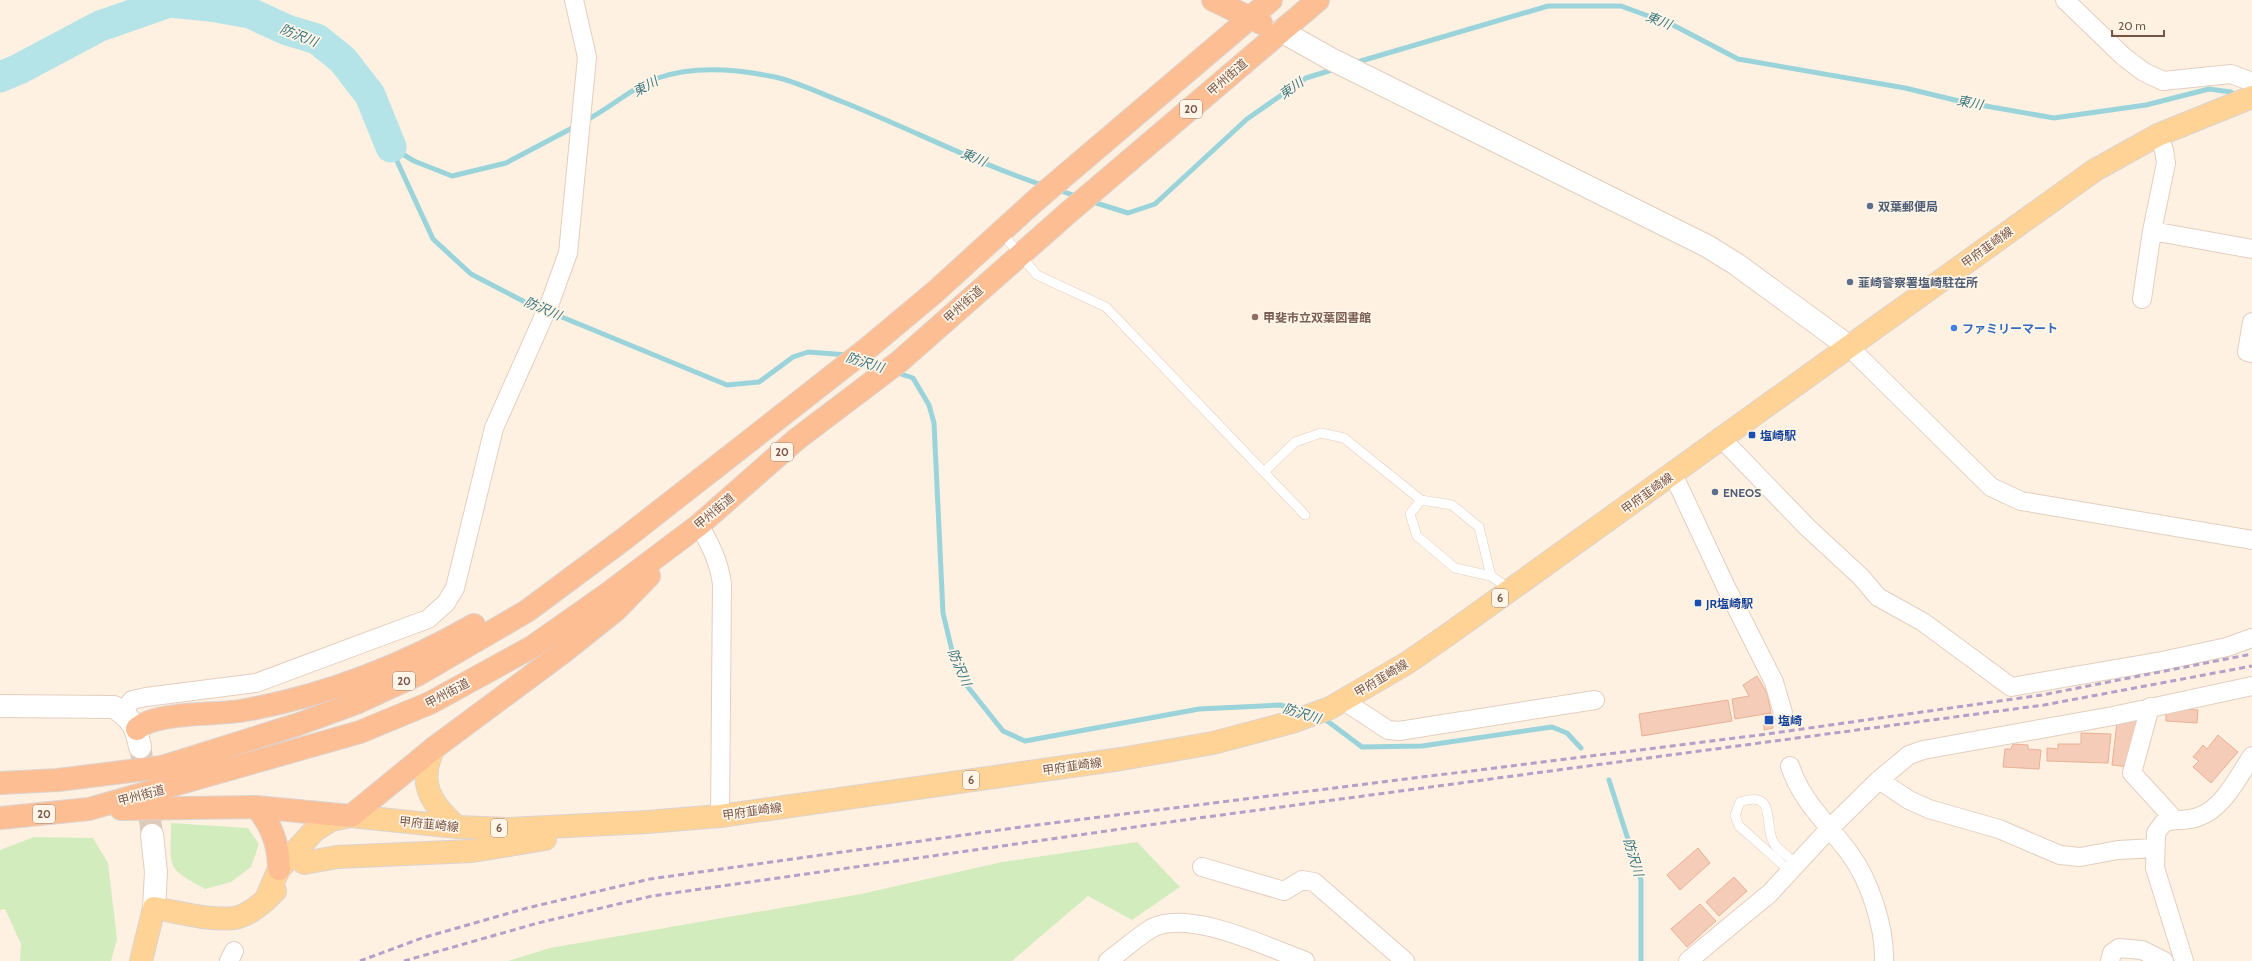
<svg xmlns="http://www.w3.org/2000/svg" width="2252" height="961" font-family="Cabin,'Noto Sans JP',sans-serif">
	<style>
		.green { fill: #d3ecbe }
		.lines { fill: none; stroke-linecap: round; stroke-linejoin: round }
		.stream { stroke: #9ad4da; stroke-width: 5 }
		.river { stroke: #b4e3e8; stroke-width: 31 }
		.building { fill: #f5ccb7; stroke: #e8b196 }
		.tertiary-tunnel { stroke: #dccaba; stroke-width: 22; stroke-dasharray: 22 11; stroke-linecap: butt }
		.service-casing { stroke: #e4cebf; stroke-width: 10 }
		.minor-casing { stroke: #e4cebf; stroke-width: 20 }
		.tertiary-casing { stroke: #e4cebf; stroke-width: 24 }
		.primary-casing { stroke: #dbd3cf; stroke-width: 24 }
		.trunk-casing { stroke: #dbd3cf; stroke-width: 24 }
		.service { stroke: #fff; stroke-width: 9 }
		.minor { stroke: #fff; stroke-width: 18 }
		.tertiary { stroke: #fff; stroke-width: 22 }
		.primary { stroke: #ffd396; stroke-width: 22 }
		.trunk { stroke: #febe94; stroke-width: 22 }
		.rail { stroke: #b39fc7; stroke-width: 3; stroke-dasharray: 6 4; stroke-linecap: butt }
		.service-dot { fill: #5c6f8a; stroke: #fff5e8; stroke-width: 1.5 }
		.education-dot { fill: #8d6e63; stroke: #fff5e8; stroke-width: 1.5 }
		.shop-dot { fill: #3f7fe0; stroke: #fff5e8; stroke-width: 1.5 }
		.transit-dot { fill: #1a4fb4; stroke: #fff5e8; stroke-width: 1.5 }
		.labels { text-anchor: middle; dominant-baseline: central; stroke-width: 3.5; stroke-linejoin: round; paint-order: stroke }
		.shield { fill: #fff5e8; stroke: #9f8577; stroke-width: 1 }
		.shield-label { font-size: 11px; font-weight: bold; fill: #765546 }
		.street-label { font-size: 12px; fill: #765546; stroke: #fff5e8 }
		.service-label { font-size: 12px; font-weight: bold; fill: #4e5e75; stroke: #fff5e8; text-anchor: start }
		.education-label { font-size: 12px; font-weight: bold; fill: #785e54; stroke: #fff5e8; text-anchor: start }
		.shop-label { font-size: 12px; font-weight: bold; fill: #366cbe; stroke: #fff5e8; text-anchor: start }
		.transit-label { font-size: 12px; font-weight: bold; fill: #164399; stroke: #fff5e8; text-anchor: start }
		.water-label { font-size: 13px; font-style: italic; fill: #3a757d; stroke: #fff5e8 }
	</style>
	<rect width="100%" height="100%" fill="#fef1e1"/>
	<path class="green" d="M 171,823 L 248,828 L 259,844 L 251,867 L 231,882 L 205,889 C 164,867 171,868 171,823 Z
		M 34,837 L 93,838 L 108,863 L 117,939 L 111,961 L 20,961 L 21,944 L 5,909 L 0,910 L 0,850 Z
		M 1137,842 L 1180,887 L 1132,920 L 1088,896 L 1012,961 L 508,961 L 550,948 L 861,894 L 1002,862 Z"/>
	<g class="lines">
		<path class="stream" d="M 1354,63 L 1548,6 L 1621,6 L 1673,25 L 1738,59 L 1905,88 L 1963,102 L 2054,118 L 2146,105 L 2209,89 L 2231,92 L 2237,97
			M 585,121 C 609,109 634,86 658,78 C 695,65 737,69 775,77 C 798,82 821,94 843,102 C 911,129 976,163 1045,186
			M 391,147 L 414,161 L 452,176 L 506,163 L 576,126
			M 391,148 L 433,239 L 471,274 L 523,301 L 727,385 L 759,382 L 793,357 L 808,352 L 848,355
			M 1058,190 L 1079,197
			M 1090,201 L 1128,213 L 1155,204 L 1247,119 L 1306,78 L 1335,69
			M 863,360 L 882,367
			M 895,372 L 913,378 L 929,405 L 934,423 L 943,613 L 953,655 L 967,686 L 1003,731 L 1025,741 L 1199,709 L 1280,705 L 1301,711
			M 1322,717 L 1362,747 L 1422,746 L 1552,727 L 1567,733 L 1581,748
			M 1609,780 L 1641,880 L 1641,961"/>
		<path class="river" d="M 0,77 L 19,69 L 100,26 L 169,2 L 210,6 L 250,13 L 287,30 L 317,39 L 343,60 L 370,95 L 391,147"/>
	</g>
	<path class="building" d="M 1757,676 L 1767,693 L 1771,713 L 1735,719 L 1732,699 L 1749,696 L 1743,685 Z
		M 1728,700 L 1732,721 L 1642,736 L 1639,714 Z
		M 2166,708 L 2198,710 L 2197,723 L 2166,721 Z
		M 1771,713 L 1773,728 L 1764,730 L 1764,714 Z
		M 2142,718 L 2129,767 L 2112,765 L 2117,722 Z
		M 2081,733 L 2111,734 L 2108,763 L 2047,761 L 2047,748 L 2058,749 L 2058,744 L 2081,744 Z
		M 2218,735 L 2238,752 L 2211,783 L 2193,767 L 2199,761 L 2193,757 L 2203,745 L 2207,749 Z
		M 2013,744 L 2028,745 L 2028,749 L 2041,750 L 2039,769 L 2003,767 L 2005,749 L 2011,749 Z
		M 1698,848 L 1710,863 L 1680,890 L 1667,875 Z
		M 1734,877 L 1747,891 L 1719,916 L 1706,902 Z
		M 1700,904 L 1716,921 L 1687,947 L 1671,929 Z"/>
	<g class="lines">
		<path class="tertiary-tunnel" d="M 141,751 L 152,835"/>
		<g class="service-casing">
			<path id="service" d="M 1001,232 L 1037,275 L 1106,307 L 1305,515
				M 1264,472 L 1295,442 L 1321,433 L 1344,438 L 1421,500
				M 1491,576 L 1479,527 L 1452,505 L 1421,500 L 1410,514 L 1417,536 L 1455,568 L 1491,576 L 1510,589
				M 1790,871 L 1739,826 L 1735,815 L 1740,802 C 1779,789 1762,827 1775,845 C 1781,852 1790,858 1797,864"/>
		</g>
		<g class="minor-casing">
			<path id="minor" d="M 2065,0 L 2124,57 L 2144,72 L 2163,81 L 2231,74 L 2252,82
				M 2152,231 L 2252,249
				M 2142,299 L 2152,231 L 2166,163 L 2164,150 L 2158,135
				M 2252,322 L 2247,352 L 2252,353
				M 1848,346 L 1991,487 L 2021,501 L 2252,540
				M 1722,439 L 1807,527 L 1861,577 L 1878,597 L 1923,622 L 2011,687 L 2162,661 L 2227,647 L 2252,638
				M 1673,474 L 1725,585 L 1774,682 L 1783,713
				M 699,525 C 710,544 719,561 722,584 L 720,816
				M 1344,701 L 1388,730 L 1399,731 L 1595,700
				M 2150,707 L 2132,773 L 2174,819
				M 122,713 L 132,700 L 146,697 L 256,683 L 428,619 L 446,603 L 455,588 L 494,428 L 551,300 L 568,253 L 587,57 L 574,0
				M 1790,766 C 1801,801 1829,825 1850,854 C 1870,881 1885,928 1884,961
				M 1879,780 L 1909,800 L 1929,809 L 1999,829 L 2060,855 L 2080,857 L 2118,850 L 2155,848
				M 1202,867 L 1284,891 L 1302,880 L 1314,882 L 1405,961
				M 229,961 L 234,951
				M 1108,961 C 1122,951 1137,937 1152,928 C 1190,909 1267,947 1305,961
				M 1688,961 L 1770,893 L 1830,828 L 1879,780 L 1909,755 L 1923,750 L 2113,716 L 2252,686
				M 2110,961 L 2112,953 L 2119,948 L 2142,950 L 2164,961
				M 2184,961 L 2155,868 L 2156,833 L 2164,822 C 2175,819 2187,821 2198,817 C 2223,809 2238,777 2252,756"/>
		</g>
		<g class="tertiary-casing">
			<path id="tertiary" d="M 1281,31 L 1331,59 L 1707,246 L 1736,264 L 1848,346
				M 0,706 L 114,707 C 132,719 136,726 140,747
				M 152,835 L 156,872 L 154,908"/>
		</g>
		<g class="primary-casing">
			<path id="primary" d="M 434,748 C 417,782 430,803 457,827
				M 304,863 L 337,857 L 472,851 L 545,839
				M 265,901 L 279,869 L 314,831 L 331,820 L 351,816 L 457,827 L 508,829 L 647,822 L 720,816 L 1121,759 L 1213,743 L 1292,722 L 1330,708 L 1407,663 L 1449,634 L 2095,170 L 2158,135 L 2252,97
				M 141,961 L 154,908 C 180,912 208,921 234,918 C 249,916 264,902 275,891"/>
		</g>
		<g class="trunk-casing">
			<path id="trunk" d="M 1213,0 L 1261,23
				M 137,729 C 154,712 214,715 240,711 C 322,697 402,666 474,625
				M 0,783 L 58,780 L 162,767 L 299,724 L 356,703 L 419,674 L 527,611 L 624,539 L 868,348 L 935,292 L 1036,200 L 1271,0
				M 256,807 C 272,825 279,846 279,869
				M 121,809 L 256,807 L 351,816 L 434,748 L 562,653 L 616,610 L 649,576
				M 0,818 L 89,809 L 360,732 L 430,703 L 532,647 L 606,595 L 699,525 L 797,439 L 900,361 L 1069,212 L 1318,0"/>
		</g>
		<use href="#service" class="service"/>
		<use href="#minor" class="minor"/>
		<use href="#tertiary" class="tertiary"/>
		<use href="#primary" class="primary"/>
		<use href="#trunk" class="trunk"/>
		<path class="rail" d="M 360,961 L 422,938 L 527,908 L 650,879 L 1028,826 L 1760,735 L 2042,695 L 2252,654
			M 404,961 L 538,923 L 652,896 L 1184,820 L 2044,705 L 2252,666"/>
	</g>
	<g class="service-dot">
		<circle cx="1870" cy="206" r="4"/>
		<circle cx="1850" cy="282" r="4"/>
		<circle cx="1715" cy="492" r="4"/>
	</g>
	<circle class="education-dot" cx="1255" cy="317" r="4"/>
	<circle class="shop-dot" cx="1954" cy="328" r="4"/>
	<g class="transit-dot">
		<rect x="1748" y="431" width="8" height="8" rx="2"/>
		<rect x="1694" y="599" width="8" height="8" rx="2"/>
		<rect x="1764" y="715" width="10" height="10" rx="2"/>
	</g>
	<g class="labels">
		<g class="shield">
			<rect x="1180" y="100" width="22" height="18" rx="3"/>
			<rect x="771" y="443" width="22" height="18" rx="3"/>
			<rect x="1492" y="589" width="16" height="18" rx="3"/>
			<rect x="393" y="672" width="22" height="18" rx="3"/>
			<rect x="963" y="771" width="16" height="18" rx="3"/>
			<rect x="33" y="805" width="22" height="18" rx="3"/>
			<rect x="491" y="819" width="16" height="18" rx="3"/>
		</g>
		<g class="shield-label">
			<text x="1191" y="109">20</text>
			<text x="782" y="452">20</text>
			<text x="1500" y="598">6</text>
			<text x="404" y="681">20</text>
			<text x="971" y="780">6</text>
			<text x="44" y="814">20</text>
			<text x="499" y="828">6</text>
		</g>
		<g class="street-label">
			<text transform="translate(1227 77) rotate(-41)">甲州街道</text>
			<text transform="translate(1987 247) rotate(-36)">甲府韮崎線</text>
			<text transform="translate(963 304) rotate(-42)">甲州街道</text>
			<text transform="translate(1647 493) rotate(-36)">甲府韮崎線</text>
			<text transform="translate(714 511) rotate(-40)">甲州街道</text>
			<text transform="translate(1381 678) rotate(-31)">甲府韮崎線</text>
			<text transform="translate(447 693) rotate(-28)">甲州街道</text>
			<text transform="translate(1072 766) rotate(-8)">甲府韮崎線</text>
			<text transform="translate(141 795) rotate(-15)">甲州街道</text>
			<text transform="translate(752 811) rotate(-8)">甲府韮崎線</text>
			<text transform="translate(429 824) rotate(6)">甲府韮崎線</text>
		</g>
		<g class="service-label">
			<text x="1878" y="206">双葉郵便局</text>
			<text x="1858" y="282">韮崎警察署塩崎駐在所</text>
			<text x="1723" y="492">ENEOS</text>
		</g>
		<g class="education-label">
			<text x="1263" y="317">甲斐市立双葉図書館</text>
		</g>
		<g class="shop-label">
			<text x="1962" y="328">ファミリーマート</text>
		</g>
		<g class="transit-label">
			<text x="1760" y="435">塩崎駅</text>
			<text x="1706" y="603">JR塩崎駅</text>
			<text x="1778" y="720">塩崎</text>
		</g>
		<g class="water-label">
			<text transform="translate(1659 20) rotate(21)">東川</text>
			<text transform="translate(299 35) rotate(22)">防沢川</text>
			<text transform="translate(645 86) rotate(-29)">東川</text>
			<text transform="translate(1291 88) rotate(-35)">東川</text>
			<text transform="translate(1970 102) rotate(11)">東川</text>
			<text transform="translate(974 157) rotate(23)">東川</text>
			<text transform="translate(543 308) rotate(23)">防沢川</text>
			<text transform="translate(865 362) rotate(17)">防沢川</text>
			<text transform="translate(960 667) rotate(67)">防沢川</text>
			<text transform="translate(1302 713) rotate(17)">防沢川</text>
			<text transform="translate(1634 857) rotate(73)">防沢川</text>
		</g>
	</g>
	<path d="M2112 30v6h52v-6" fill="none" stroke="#765546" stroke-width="2"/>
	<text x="2118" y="30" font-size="12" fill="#765546" stroke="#fff5e8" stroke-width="3" paint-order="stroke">20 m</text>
</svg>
